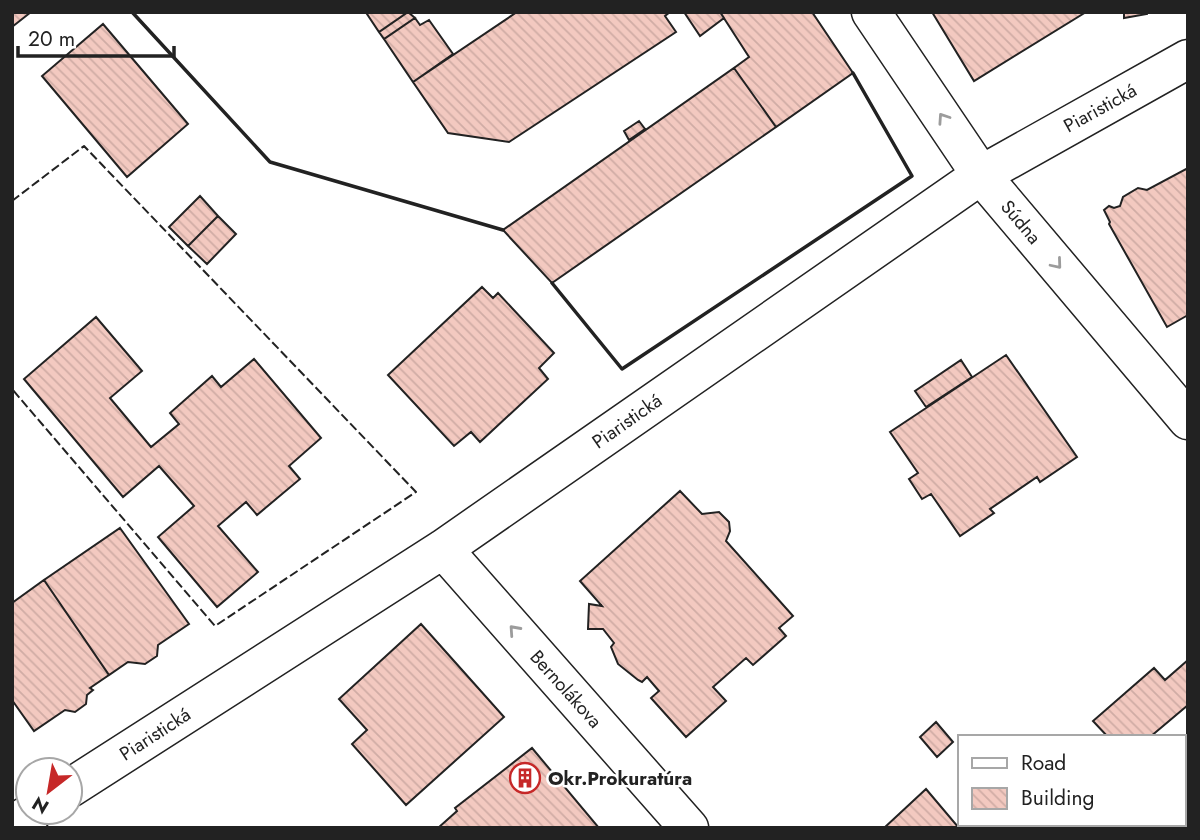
<svg xmlns="http://www.w3.org/2000/svg" width="1200" height="840" font-family="Jost,sans-serif">
	<style>
		.building { fill: url(#building-back-hatch); stroke: #222; stroke-width: 2 }
		.lines { fill: none; stroke-linecap: round; stroke-linejoin: round }
		.minor-casing { stroke: #222; stroke-width: 41 }
		.minor { stroke: #fff; stroke-width: 38 }
		.fence { stroke: #222; stroke-width: 2; stroke-dasharray: 9 3.5; stroke-linecap: butt }
		.wall { stroke: #222; stroke-width: 3.5 }
		.oneway { stroke: #9c9c9c }
		.labels { text-anchor: middle; dominant-baseline: central; stroke-width: 5; stroke-linejoin: round; paint-order: stroke }
		.street-label { font-size: 19px; fill: #222; stroke: #fff }
		.poi-label { font-size: 19px; font-weight: bold; fill: #222; stroke: #fff; text-anchor: start }
	</style>
	<defs>
		<pattern id="building-back-hatch" width="6" height="6" patternUnits="userSpaceOnUse" patternTransform="scale(1.75)"><rect width="6" height="6" fill="#f3c9c0"/><path d="M-1 5l2 2M0 0l6 6M5-1l2 2" fill="none" stroke="#d0aca5"/></pattern>
	</defs>
	<rect width="100%" height="100%" fill="#fff"/>
	<path class="building" d="M 12,12 L 31,12 L 12,27 Z
		M 370,12 L 408,12 L 379,32 L 367,14 Z
		M 408,12 L 415,18 L 384,39 L 379,32 Z
		M 517,12 L 670,12 L 665,16 L 676,32 L 509,142 L 448,133 L 413,82 Z
		M 684,12 L 720,12 L 724,18 L 700,36 Z
		M 720,12 L 812,12 L 853,73 L 776,127 L 734,68 L 749,57 Z
		M 932,12 L 1086,12 L 974,81 Z
		M 1124,12 L 1147,12 L 1147,14 L 1124,18 Z
		M 415,18 L 420,25 L 429,20 L 453,54 L 413,82 L 384,39 Z
		M 103,24 L 188,124 L 127,177 L 42,76 Z
		M 734,68 L 776,127 L 552,283 L 503,230 Z
		M 639,121 L 645,129 L 629,140 L 624,131 Z
		M 1186,169 L 1188,172 L 1188,315 L 1167,327 L 1109,224 L 1110,222 L 1104,210 L 1109,206 L 1114,208 L 1120,206 L 1123,197 L 1138,188 L 1147,190 Z
		M 200,196 L 218,216 L 188,246 L 169,227 Z
		M 218,216 L 236,234 L 207,264 L 188,246 Z
		M 482,287 L 493,298 L 498,293 L 554,353 L 539,368 L 548,379 L 480,442 L 471,432 L 454,446 L 388,375 Z
		M 96,317 L 142,371 L 110,398 L 151,447 L 179,424 L 170,413 L 212,376 L 221,387 L 254,359 L 321,438 L 289,466 L 300,479 L 257,515 L 246,502 L 218,526 L 258,572 L 217,607 L 158,537 L 194,506 L 159,466 L 123,497 L 24,379 Z
		M 1006,355 L 1077,457 L 1040,482 L 1037,477 L 990,509 L 994,513 L 960,536 L 931,494 L 922,499 L 909,479 L 918,473 L 890,432 Z
		M 961,360 L 972,377 L 926,407 L 915,391 Z
		M 680,491 L 702,514 L 719,512 L 729,522 L 730,531 L 726,541 L 793,616 L 779,628 L 786,636 L 753,665 L 746,658 L 713,687 L 726,701 L 686,737 L 651,698 L 659,691 L 647,677 L 642,682 L 638,680 L 618,664 L 611,647 L 614,643 L 603,629 L 588,629 L 589,604 L 602,606 L 580,581 Z
		M 120,528 L 189,624 L 158,645 L 157,656 L 145,664 L 128,662 L 109,675 L 44,580 Z
		M 44,580 L 109,675 L 90,688 L 93,690 L 87,695 L 86,704 L 75,712 L 65,710 L 34,731 L 12,700 L 12,603 Z
		M 421,624 L 504,717 L 406,805 L 352,744 L 367,730 L 339,699 Z
		M 1188,660 L 1188,705 L 1150,737 L 1108,737 L 1093,721 L 1154,668 L 1165,680 Z
		M 936,722 L 953,742 L 937,757 L 920,737 Z
		M 532,748 L 599,828 L 438,828 L 457,811 L 455,808 Z
		M 926,789 L 959,828 L 884,828 Z"/>
	<g class="lines">
		<g class="minor-casing">
			<path id="minor" d="M 871,12 L 981,175 L 1188,420
				M 443,549 L 689,828
				M 70,788 L 443,549 L 981,175 L 1188,59
				M 12,825 L 33,812"/>
		</g>
		<use href="#minor" class="minor"/>
		<path class="fence" d="M 12,201 L 84,146 L 416,492 L 215,626 L 12,389"/>
		<path class="wall" d="M 132,12 L 270,162 L 503,230
			M 552,283 L 622,369 L 912,176 L 853,73"/>
	</g>
	<defs><path id="oneway-chevron" d="M-2-3.5L2.5 0L-2 3.5" fill="none" stroke-width="1.6" stroke-linecap="round" stroke-linejoin="round" transform="scale(1.75)"/></defs>
	<g class="oneway">
		<use href="#oneway-chevron" transform="translate(943 118) rotate(-124)"/>
		<use href="#oneway-chevron" transform="translate(1057 264) rotate(50)"/>
		<use href="#oneway-chevron" transform="translate(514 630) rotate(-132)"/>
	</g>
	<defs>
		<g id="building-ring" transform="scale(1.575)"><circle r="9.5" fill="#fff" stroke="#c62828" stroke-width="1.5"/><path d="M-4-6H4V6H1V3H-1V6H-4ZM-2.5-4.3h1.7v1.8h-1.7ZM.8-4.3h1.7v1.8H.8ZM-2.5-1h1.7V.8h-1.7ZM.8-1h1.7V.8H.8Z" fill="#c62828"/></g>
	</defs>
	<g fill-rule="evenodd">
		<use href="#building-ring" x="525" y="778"/>
	</g>
	<g class="labels">
		<g class="street-label">
			<text transform="translate(1100 108) rotate(-29)">Piaristická</text>
			<text transform="translate(1021 222) rotate(50)">Súdna</text>
			<text transform="translate(627 421) rotate(-35)">Piaristická</text>
			<text transform="translate(566 689) rotate(48)">Bernolákova</text>
			<text transform="translate(155 734) rotate(-33)">Piaristická</text>
		</g>
		<g class="poi-label">
			<text x="548" y="778">Okr.Prokuratúra</text>
		</g>
	</g>
	<rect width="1200" height="840" fill="none" stroke="#222222" stroke-width="28"/>
	<rect x="958" y="735" width="228" height="91" fill="#ffffff" stroke="#a7a7a7" stroke-width="2"/>
	<rect x="972" y="758" width="35" height="10" fill="#ffffff" stroke="#a7a7a7" stroke-width="2"/>
	<text x="1021" y="770" font-size="21" fill="#222222">Road</text>
	<rect x="972" y="788" width="35" height="21" fill="url(#building-back-hatch)" stroke="#a7a7a7" stroke-width="2"/>
	<text x="1021" y="805" font-size="21" fill="#222222">Building</text>
	<g transform="translate(49 791) rotate(211)"><circle r="33" fill="#ffffff" stroke="#a7a7a7" stroke-width="2"/>
	<path d="M0-5L12 26L0 18L-12 26Z" fill="#c62828"/>
	<text y="-10" font-size="19" font-weight="bold" text-anchor="middle" fill="#222222">N</text>
	</g>
	<path d="M18 46v10h156v-10" fill="none" stroke="#222222" stroke-width="3.5"/>
	<text x="28" y="46" font-size="21" fill="#222222" stroke="#ffffff" stroke-width="5" paint-order="stroke">20 m</text>
</svg>
